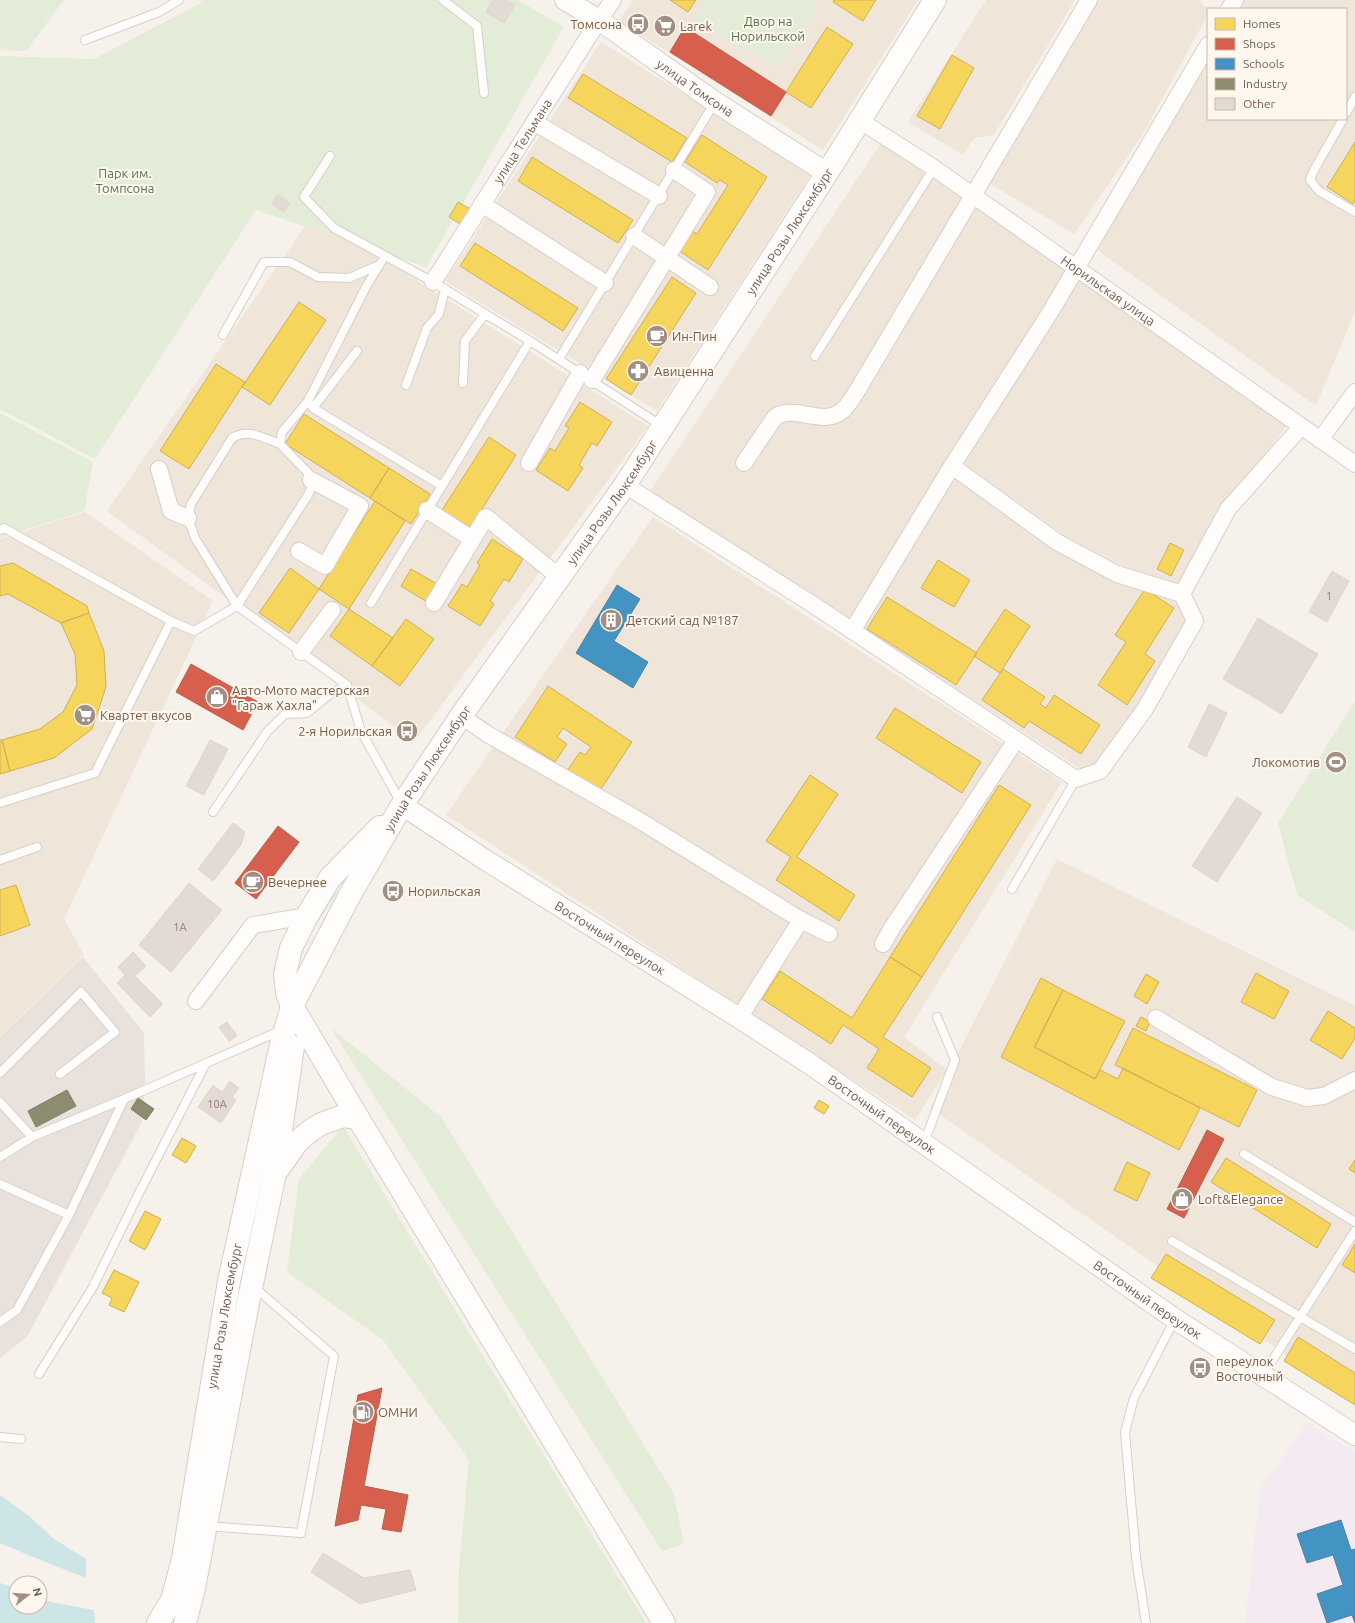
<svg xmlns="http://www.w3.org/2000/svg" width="1355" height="1623" font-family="Ubuntu,sans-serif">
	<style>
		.residential { fill: #efe5d9 }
		.industrial { fill: #e9e2dc }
		.education { fill: #f3eaf2 }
		.green { fill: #e3ecd6 }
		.water { fill: #cde5e6 }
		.homes { fill: #f6d55c; stroke: #cfb057 }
		.shops { fill: #d6604d; stroke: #b95e4d }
		.schools { fill: #4393c3; stroke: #52829f }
		.industry { fill: #8c8c6e; stroke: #857d64 }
		.building { fill: #e2dad3; stroke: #dfd5ce }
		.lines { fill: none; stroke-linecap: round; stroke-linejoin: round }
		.service-casing { stroke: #d6cfc9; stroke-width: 10 }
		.minor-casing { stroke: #d6cfc9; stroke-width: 18 }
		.tertiary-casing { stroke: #d6cfc9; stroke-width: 22 }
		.secondary-casing { stroke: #d5cec8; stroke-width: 24 }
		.service { stroke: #fefdfc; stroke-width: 8 }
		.minor { stroke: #fefdfc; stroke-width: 16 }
		.tertiary { stroke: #fefdfc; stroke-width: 20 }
		.secondary { stroke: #fefdfc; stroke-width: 22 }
		.labels { text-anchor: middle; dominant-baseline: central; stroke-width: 4; stroke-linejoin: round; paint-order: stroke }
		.number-label { font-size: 11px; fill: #917c70 }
		.park-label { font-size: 13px; fill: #547844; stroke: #fef7ed }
		.poi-label { font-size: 13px; fill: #745a4c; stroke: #fef7ed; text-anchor: start }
		.street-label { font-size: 13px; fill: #745a4c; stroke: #fef7ed }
	</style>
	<rect width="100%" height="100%" fill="#f6f2eb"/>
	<path class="residential" d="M 633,0 L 918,0 L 823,150 L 619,21 Z
		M 986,0 L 1075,0 L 994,135 L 974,138 L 963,155 L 908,122 Z
		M 1096,0 L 1199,0 L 1207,8 L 1207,16 L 1143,134 L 1074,234 L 989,183 Z
		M 1239,0 L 1355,0 L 1355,311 L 1316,406 L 1093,247 L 1208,52 L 1208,119 L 1346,119 L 1346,9 L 1234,9 Z
		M 601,42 L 811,174 L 657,411 L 445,281 Z
		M 881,143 L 1071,267 L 850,626 L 649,493 Z
		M 313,215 L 648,426 L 414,742 L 237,606 L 107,511 Z
		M 1077,279 L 1288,425 L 1222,507 L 1177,585 L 1125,567 L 1064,535 L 960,461 Z
		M 955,477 L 1051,546 L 1179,597 L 1190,620 L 1141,708 L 1098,762 L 1081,769 L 862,628 Z
		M 85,512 L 213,601 L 64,919 L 84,955 L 0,1036 L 0,539 Z
		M 653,517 L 1062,782 L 904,1037 L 947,1070 L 915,1120 L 446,815 Z
		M 1057,859 L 1355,1006 L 1355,1403 L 930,1108 Z"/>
	<path class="industrial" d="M 83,957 L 144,1033 L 145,1083 L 142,1122 L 27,1337 L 0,1358 L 0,1037 Z"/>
	<path class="education" d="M 1307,1423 L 1355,1452 L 1355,1623 L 1245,1623 L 1260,1489 Z"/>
	<path class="green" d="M 0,0 L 64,0 L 26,51 L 0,50 Z
		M 202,0 L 518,0 L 564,27 L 426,267 L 256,210 L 95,459 L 0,409 L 0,56 L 94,59 L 199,4 Z
		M 706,0 L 819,0 L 778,66 L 692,23 Z
		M 0,413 L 93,462 L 84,511 L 0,538 Z
		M 1355,701 L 1355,932 L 1297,895 L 1278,823 Z
		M 334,888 L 338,892 L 315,926 L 303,951 L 294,984 L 301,941 Z
		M 331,1028 L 441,1117 L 673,1492 L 684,1544 L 662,1551 Z
		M 343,1126 L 646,1623 L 458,1623 L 459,1568 L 469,1460 L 383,1340 L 287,1272 L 299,1179 Z"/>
	<path class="water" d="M 0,1495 L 29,1516 L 54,1539 L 86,1559 L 86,1578 L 28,1555 L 0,1543 Z
		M 0,1583 L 16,1588 L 16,1607 L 40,1607 L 40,1598 L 51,1602 L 94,1610 L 95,1623 L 0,1623 Z"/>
	<path class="homes" d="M 670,0 L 696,0 L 688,12 Z
		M 834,0 L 876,0 L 863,21 L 833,2 Z
		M 827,27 L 853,44 L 811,108 L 786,92 Z
		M 952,55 L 974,68 L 940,129 L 917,116 Z
		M 583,74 L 687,138 L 672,162 L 568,98 Z
		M 702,135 L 767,177 L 708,270 L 678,250 L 691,230 L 697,234 L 728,185 L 720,180 L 717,183 L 685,162 Z
		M 1355,142 L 1355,201 L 1353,204 L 1327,187 Z
		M 532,157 L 633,220 L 618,243 L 518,181 Z
		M 458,202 L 472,210 L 463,226 L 449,217 Z
		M 475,243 L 578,308 L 563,331 L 460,266 Z
		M 672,277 L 696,293 L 631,395 L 606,379 Z
		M 299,302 L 326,320 L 270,405 L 242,387 Z
		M 216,364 L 245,382 L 189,469 L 160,451 Z
		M 580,402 L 612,422 L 597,446 L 592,443 L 579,465 L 583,468 L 568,491 L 536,470 L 550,448 L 555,451 L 569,428 L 565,426 Z
		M 304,414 L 389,468 L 370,498 L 285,444 Z
		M 489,437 L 516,455 L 470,528 L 442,510 Z
		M 389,468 L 430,494 L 411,524 L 370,498 Z
		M 375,501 L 405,521 L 349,609 L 319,589 Z
		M 492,539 L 523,559 L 509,582 L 504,579 L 490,601 L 494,604 L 480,626 L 448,606 L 462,584 L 467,587 L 480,565 L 477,563 Z
		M 1170,543 L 1184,550 L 1171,576 L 1157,569 Z
		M 938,560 L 970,580 L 954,607 L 921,588 Z
		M 13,563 L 87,606 L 89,613 L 61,623 L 8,594 L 0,596 L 0,566 Z
		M 290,568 L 319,589 L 289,633 L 259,613 Z
		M 411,569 L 437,584 L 427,602 L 401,586 Z
		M 1145,589 L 1174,608 L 1145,654 L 1155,661 L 1127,705 L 1098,685 L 1126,642 L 1115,635 Z
		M 887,597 L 977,653 L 956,685 L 867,629 Z
		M 349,609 L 393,638 L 372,666 L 330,636 Z
		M 1005,609 L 1030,626 L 1000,673 L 974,656 Z
		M 89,613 L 104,651 L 106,687 L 92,729 L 54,758 L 10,771 L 2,740 L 40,729 L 63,712 L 77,685 L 75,654 L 61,623 Z
		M 406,619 L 434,639 L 400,686 L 372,666 Z
		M 1003,669 L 1045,697 L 1040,704 L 1046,708 L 1054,695 L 1100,725 L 1081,754 L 1029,721 L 1024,728 L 982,700 Z
		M 548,686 L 632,742 L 599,792 L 567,771 L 580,752 L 585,755 L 591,747 L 563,728 L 557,737 L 567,744 L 555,762 L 515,737 Z
		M 895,708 L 981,762 L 962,793 L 876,738 Z
		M 0,740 L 2,740 L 10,771 L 0,774 Z
		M 810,775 L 838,794 L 797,857 L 855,895 L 839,921 L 776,880 L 791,857 L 766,841 Z
		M 999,785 L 1031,805 L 922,977 L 890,957 Z
		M 16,885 L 30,925 L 0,936 L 0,890 Z
		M 890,957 L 922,977 L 883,1037 L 931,1068 L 912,1097 L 867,1068 L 879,1049 L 843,1025 L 831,1044 L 762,999 L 780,971 L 852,1018 Z
		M 1256,973 L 1289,991 L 1274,1019 L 1241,1002 Z
		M 1146,974 L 1159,982 L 1147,1004 L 1134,996 Z
		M 1041,978 L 1063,990 L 1034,1047 L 1095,1079 L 1100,1070 L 1118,1079 L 1123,1068 L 1200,1108 L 1179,1150 L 1001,1057 Z
		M 1063,990 L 1125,1021 L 1095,1079 L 1035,1047 Z
		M 1328,1011 L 1355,1028 L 1355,1038 L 1342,1059 L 1310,1040 Z
		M 1141,1017 L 1150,1022 L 1146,1031 L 1136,1026 Z
		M 1133,1028 L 1257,1090 L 1239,1127 L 1115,1065 Z
		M 819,1100 L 829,1106 L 824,1114 L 814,1108 Z
		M 182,1138 L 196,1146 L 186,1163 L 172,1155 Z
		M 1226,1158 L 1331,1224 L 1317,1248 L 1211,1182 Z
		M 1355,1160 L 1355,1173 L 1349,1169 Z
		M 1127,1162 L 1150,1173 L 1137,1201 L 1114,1190 Z
		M 145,1211 L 161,1219 L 145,1250 L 129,1241 Z
		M 1355,1244 L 1355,1273 L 1342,1265 Z
		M 1166,1254 L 1275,1320 L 1260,1344 L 1151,1278 Z
		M 114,1270 L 139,1282 L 124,1312 L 109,1305 L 112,1298 L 102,1293 Z
		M 1298,1337 L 1355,1373 L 1355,1405 L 1284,1361 Z"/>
	<path class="shops" d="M 685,27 L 786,92 L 771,116 L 670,52 Z
		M 191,664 L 258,702 L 243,730 L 176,692 Z
		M 278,826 L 299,842 L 256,899 L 235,883 Z
		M 1207,1130 L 1224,1139 L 1184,1218 L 1167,1209 Z
		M 382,1388 L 364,1486 L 408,1495 L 401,1532 L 382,1529 L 386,1509 L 361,1505 L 358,1520 L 335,1526 L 358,1395 Z"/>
	<path class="schools" d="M 617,585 L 640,599 L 614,641 L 648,662 L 633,688 L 576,653 Z
		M 1341,1520 L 1351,1550 L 1355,1549 L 1355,1623 L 1352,1615 L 1327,1623 L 1317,1594 L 1343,1585 L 1333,1555 L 1307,1563 L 1297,1534 Z"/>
	<path class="industry" d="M 67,1090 L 76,1106 L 36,1127 L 28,1111 Z
		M 138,1098 L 154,1109 L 146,1120 L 131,1109 Z"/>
	<path class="building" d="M 493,0 L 506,0 L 515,5 L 504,23 L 486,12 Z
		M 278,195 L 290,204 L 284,212 L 272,204 Z
		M 1332,571 L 1349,581 L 1327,622 L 1309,612 Z
		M 1258,618 L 1318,654 L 1282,714 L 1223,679 Z
		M 1209,704 L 1227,713 L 1206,757 L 1188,747 Z
		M 210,740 L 228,749 L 204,795 L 186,786 Z
		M 1237,797 L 1262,813 L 1217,882 L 1192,866 Z
		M 233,823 L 245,832 L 241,845 L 213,881 L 198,869 Z
		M 189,883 L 222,910 L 171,972 L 139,945 Z
		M 133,952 L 146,966 L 135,976 L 163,1004 L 150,1017 L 117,983 L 125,975 L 118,967 Z
		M 227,1022 L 237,1036 L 229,1041 L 219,1027 Z
		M 230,1081 L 239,1088 L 232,1097 L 236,1100 L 221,1123 L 198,1107 L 213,1085 L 222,1092 Z
		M 323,1553 L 364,1578 L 410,1570 L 416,1590 L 360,1604 L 311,1572 Z"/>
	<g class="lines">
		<g class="service-casing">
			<path id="service" d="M 443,0 L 477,26 L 484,93
				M 85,40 L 159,12 L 179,0
				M 1346,113 L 1355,97
				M 1343,119 L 1313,172 L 1310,180 L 1319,191 L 1355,212
				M 330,156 L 304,197 L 334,228 L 433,282 L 530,341 L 662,426
				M 385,256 L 367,285 L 308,401 L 313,408 L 442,486
				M 223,335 L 264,262 L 290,262 L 318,277 L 349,278 L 379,265
				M 815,356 L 934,168
				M 559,359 L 715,102
				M 463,383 L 465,341 L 485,314
				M 406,385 L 427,328 L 439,314 L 445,289
				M 308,401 L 282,432 L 280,444 L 310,475 L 312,486 L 308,495 L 237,606 L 347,685 L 361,731 L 401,803
				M 313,408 L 357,351
				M 0,530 L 4,528 L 171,621
				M 371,603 L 530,341
				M 0,803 L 95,773 L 171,621 L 194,631 L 237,606 L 195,538 L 188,518 L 191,504 L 232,438 C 249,428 263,438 280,444
				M 213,812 L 267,732 L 285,714 L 307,713 L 329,695 L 347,685
				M 0,860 L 37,847
				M 1012,889 L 1076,779
				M 0,1073 L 81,992 L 115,1032 L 60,1074
				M 0,1102 L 32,1137
				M 924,1143 L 955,1060 L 937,1017
				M 1244,1154 L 1355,1222
				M 0,1157 L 32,1137 L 124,1099 L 282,1030
				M 0,1184 L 69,1215
				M 1172,1241 L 1355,1349
				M 0,1322 L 17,1310 L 69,1215 L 124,1099
				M 39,1374 L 93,1287 L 139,1193 L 206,1063
				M 1263,1375 L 1355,1231
				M 0,1437 L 21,1439
				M 207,1526 L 301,1533 L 334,1356 L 254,1287
				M 1146,1623 L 1136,1558 L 1125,1432 L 1134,1398 L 1175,1319"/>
		</g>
		<g class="minor-casing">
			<g id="minor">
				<path d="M 1229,9 L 1235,0"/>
				<path id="s1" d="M 859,120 L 934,168 L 1355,464"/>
				<path d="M 534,122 L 659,196"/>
				<path d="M 482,204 L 605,283"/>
				<path d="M 634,236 L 710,287"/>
				<path id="s2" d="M 433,282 L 599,20 L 613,0"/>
				<path d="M 592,380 L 707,192 L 674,170"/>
				<path d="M 1320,440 L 1355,392"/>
				<path d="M 529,463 L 580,373"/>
				<path d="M 744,463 L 775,417 C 796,404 822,427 842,411 C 848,406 853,397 857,391 L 1089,0"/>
				<path d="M 952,466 L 1057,542 L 1117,574 L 1182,594 L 1228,509 L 1301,427"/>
				<path d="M 159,469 L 171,511 L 188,518"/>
				<path d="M 625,485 L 812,604 L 1076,779 L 1100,771 L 1145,709 L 1195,621 L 1182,594"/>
				<path d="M 427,510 L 472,539"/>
				<path d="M 299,551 L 325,566 L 360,506 L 311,480"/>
				<path d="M 434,603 L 486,517 L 559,577"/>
				<path d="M 852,631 L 952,466 L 1051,311 L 1208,45"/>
				<path d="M 301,652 L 332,610"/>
				<path d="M 461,716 L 489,735 L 637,819 L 801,920 L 829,934"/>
				<path d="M 883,944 L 892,928 L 1016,740"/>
				<path d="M 196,1001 L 253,925 L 307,916"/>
				<path d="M 739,1018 L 801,920"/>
				<path d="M 1156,1018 L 1272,1087 L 1307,1098 L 1324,1096 L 1355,1080"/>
			</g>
		</g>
		<g class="tertiary-casing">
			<g id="tertiary">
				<path id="s3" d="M 565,0 L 599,20 L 715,102 L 827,173"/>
				<path id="s4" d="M 402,805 L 487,861 L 739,1018 L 810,1064 L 1175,1319 L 1355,1435"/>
			</g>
		</g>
		<g class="secondary-casing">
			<g id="secondary">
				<path d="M 380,827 L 330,878 L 307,916 L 291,948 L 285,974 L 287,993 L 292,1006 L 358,1118 L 664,1623"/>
				<path d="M 279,1168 L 298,1141 L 310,1131 L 321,1124 L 343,1116 L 358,1118"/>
				<path id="s5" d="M 158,1623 L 172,1600 L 183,1559 L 229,1281 L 281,1045 L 292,1006 L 351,893 L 402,805 L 461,716 L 625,485 L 827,173 L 935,0"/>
				<path d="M 185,1623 L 194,1588 L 248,1303 L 275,1173 L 293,1047"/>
			</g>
		</g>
		<use href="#service" class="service"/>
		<use href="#minor" class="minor"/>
		<use href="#tertiary" class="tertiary"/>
		<use href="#secondary" class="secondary"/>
	</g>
	<defs>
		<g id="bus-disc" transform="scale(1.15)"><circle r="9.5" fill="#a28f84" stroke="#fef7ed"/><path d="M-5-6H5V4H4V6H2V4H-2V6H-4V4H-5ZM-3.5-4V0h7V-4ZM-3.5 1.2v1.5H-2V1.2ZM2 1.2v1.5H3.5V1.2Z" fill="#fff"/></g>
		<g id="supermarket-disc" transform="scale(1.15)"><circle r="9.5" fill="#a28f84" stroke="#fef7ed"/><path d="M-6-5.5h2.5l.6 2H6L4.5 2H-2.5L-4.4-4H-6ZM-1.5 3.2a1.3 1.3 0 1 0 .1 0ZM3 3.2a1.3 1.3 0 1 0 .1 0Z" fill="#fff"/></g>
		<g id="cafe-disc" transform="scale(1.15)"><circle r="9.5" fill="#a28f84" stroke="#fef7ed"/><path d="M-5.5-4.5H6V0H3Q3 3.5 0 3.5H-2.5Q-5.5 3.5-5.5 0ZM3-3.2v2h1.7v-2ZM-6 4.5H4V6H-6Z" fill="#fff"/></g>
		<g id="pharmacy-disc" transform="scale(1.15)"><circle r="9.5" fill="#a28f84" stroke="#fef7ed"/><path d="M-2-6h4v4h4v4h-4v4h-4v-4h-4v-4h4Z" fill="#fff"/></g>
		<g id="building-disc" transform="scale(1.15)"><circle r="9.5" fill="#a28f84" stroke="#fef7ed"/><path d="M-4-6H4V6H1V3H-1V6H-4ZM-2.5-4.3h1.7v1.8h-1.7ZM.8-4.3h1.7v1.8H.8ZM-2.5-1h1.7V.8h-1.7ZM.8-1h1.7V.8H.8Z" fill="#fff"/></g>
		<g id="shop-disc" transform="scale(1.15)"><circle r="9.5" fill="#a28f84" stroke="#fef7ed"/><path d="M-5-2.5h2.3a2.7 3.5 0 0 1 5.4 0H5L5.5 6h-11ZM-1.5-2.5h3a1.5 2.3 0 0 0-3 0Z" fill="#fff"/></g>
		<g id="stadium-disc" transform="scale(1.15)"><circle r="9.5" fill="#a28f84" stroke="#fef7ed"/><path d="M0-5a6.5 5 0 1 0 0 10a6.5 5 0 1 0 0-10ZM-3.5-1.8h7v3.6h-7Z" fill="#fff"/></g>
		<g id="fuel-disc" transform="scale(1.15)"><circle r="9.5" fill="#a28f84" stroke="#fef7ed"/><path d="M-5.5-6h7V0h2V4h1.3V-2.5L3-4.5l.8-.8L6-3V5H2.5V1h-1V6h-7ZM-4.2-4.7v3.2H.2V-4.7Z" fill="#fff"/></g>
	</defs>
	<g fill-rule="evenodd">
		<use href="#bus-disc" x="638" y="24"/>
		<use href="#supermarket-disc" x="665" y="26"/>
		<use href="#cafe-disc" x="657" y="336"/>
		<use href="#pharmacy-disc" x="638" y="371"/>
		<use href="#building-disc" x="611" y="620"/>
		<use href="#shop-disc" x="217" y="697"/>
		<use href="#supermarket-disc" x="85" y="715"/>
		<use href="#bus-disc" x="407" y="731"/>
		<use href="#stadium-disc" x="1336" y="762"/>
		<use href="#cafe-disc" x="253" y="882"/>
		<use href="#bus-disc" x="393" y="891"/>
		<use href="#shop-disc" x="1182" y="1199"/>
		<use href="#bus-disc" x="1200" y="1368"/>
		<use href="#fuel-disc" x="363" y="1412"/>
	</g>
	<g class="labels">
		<g class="number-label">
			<text x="1329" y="596">1</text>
			<text x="180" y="927">1А</text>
			<text x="217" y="1104">10А</text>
		</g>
		<g class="park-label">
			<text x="768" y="21">Двор на<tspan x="768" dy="15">Норильской</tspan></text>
			<text x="125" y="173">Парк им.<tspan x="125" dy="15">Томпсона</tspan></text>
		</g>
		<g class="poi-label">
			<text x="622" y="24" text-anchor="end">Томсона</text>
			<text x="680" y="26">Larek</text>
			<text x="672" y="336">Ин-Пин</text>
			<text x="654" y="371">Авиценна</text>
			<text x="626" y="620">Детский сад №187</text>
			<text x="232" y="690">Авто-Мото мастерская<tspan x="232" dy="15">"Гараж Хахла"</tspan></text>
			<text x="100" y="715">Квартет вкусов</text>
			<text x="392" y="731" text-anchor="end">2-я Норильская</text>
			<text x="1320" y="762" text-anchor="end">Локомотив</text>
			<text x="268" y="882">Вечернее</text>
			<text x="408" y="891">Норильская</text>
			<text x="1198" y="1199">Loft&amp;Elegance</text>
			<text x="1216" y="1361">переулок<tspan x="1216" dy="15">Восточный</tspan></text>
			<text x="378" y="1412">ОМНИ</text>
		</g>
		<g class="street-label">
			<text stroke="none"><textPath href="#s3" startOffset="157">улица Томсона</textPath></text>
			<text stroke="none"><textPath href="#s2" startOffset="167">улица Тельмана</textPath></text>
			<text stroke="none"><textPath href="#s5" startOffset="1555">улица Розы Люксембург</textPath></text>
			<text stroke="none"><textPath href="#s1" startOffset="302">Норильская улица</textPath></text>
			<text stroke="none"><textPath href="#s5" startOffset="1231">улица Розы Люксембург</textPath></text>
			<text stroke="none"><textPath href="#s5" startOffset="907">улица Розы Люксембург</textPath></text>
			<text stroke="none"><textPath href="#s4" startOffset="247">Восточный переулок</textPath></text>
			<text stroke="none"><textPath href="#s4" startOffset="571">Восточный переулок</textPath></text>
			<text stroke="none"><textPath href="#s4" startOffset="895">Восточный переулок</textPath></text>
			<text stroke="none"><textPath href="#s5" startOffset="316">улица Розы Люксембург</textPath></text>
		</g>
	</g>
	<rect x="1207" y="8" width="140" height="112" fill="#fef7ed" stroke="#c7b8ad"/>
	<rect x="1215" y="18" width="20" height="12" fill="#f6d55c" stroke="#c7b8ad"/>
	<text x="1243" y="28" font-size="12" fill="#745a4c">Homes</text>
	<rect x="1215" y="38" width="20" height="12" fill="#d6604d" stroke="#c7b8ad"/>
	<text x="1243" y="48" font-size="12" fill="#745a4c">Shops</text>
	<rect x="1215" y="58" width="20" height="12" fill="#4393c3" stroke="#c7b8ad"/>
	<text x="1243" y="68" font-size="12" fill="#745a4c">Schools</text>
	<rect x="1215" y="78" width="20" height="12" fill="#8c8c6e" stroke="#c7b8ad"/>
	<text x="1243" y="88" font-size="12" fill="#745a4c">Industry</text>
	<rect x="1215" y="98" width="20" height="12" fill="#e2dad3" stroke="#c7b8ad"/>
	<text x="1243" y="108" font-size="12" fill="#745a4c">Other</text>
	<g transform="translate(28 1595) rotate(73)"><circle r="19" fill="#fef7ed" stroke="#c7b8ad"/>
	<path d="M0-3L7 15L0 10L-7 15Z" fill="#a28f84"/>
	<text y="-6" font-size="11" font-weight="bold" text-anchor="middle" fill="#745a4c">N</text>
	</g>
</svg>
